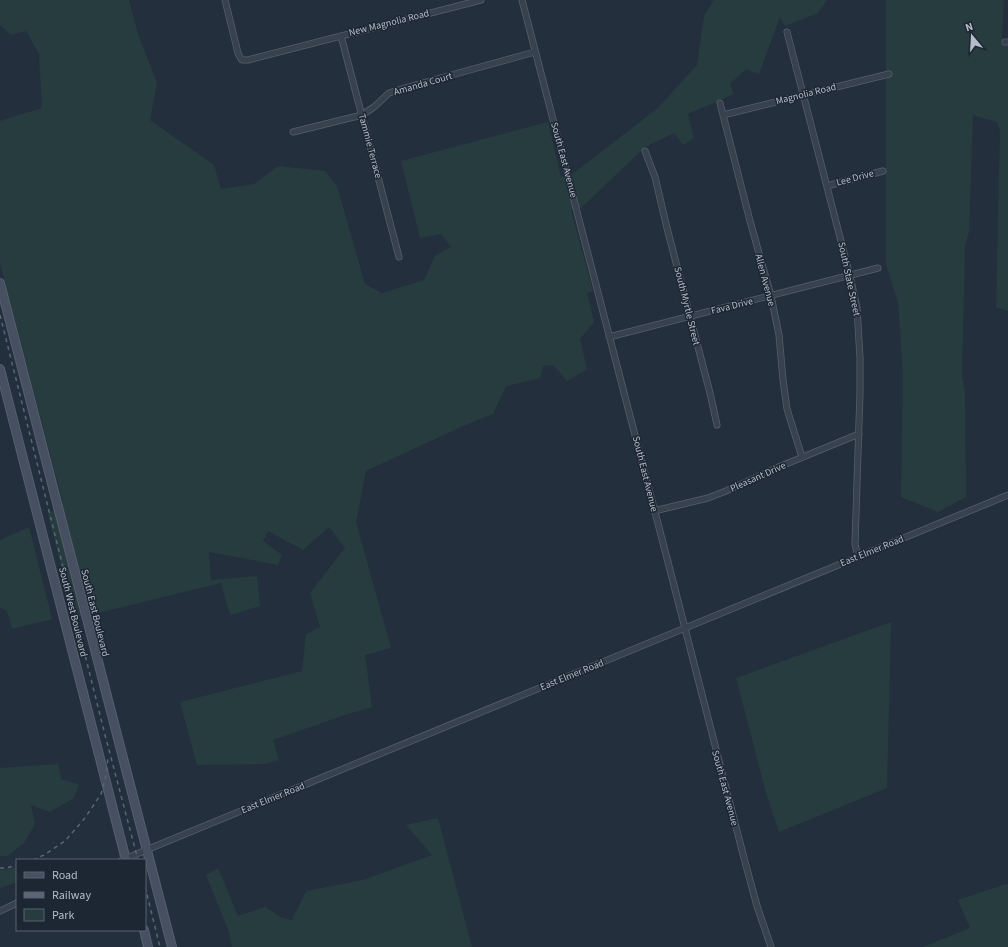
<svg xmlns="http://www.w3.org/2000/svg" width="1008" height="947" font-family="'Source Sans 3',sans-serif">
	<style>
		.green { fill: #263c3f }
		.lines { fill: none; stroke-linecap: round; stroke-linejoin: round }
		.minor-casing { stroke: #565f6c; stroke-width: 7 }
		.secondary-casing { stroke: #565f6c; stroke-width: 10 }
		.minor { stroke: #38414e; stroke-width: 5.5 }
		.secondary { stroke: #465061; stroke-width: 8 }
		.rail { stroke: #5a6575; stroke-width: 1.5; stroke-dasharray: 4 4; stroke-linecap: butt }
		.labels { text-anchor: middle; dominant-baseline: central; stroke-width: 3; stroke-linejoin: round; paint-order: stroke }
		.street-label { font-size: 10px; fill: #b4bcc9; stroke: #1d2633 }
	</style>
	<rect width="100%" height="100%" fill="#242f3e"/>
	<path class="green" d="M 0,0 L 129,0 L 138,34 L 157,83 L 150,120 L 214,165 L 221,189 L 254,184 L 278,166 L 325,171 L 337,186 L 365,284 L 382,293 L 424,280 L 435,256 L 451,247 L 441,234 L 420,238 L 401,161 L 548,122 L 561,177 L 571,175 L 658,108 L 697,65 L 704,16 L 714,0 L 827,0 L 818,13 L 785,26 L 780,17 L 759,74 L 746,69 L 730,84 L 734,94 L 688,114 L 694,138 L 683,145 L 674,133 L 645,147 L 581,208 L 571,210 L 593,291 L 587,293 L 594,322 L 580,339 L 587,369 L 567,381 L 553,365 L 543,366 L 540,378 L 506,386 L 493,414 L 463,426 L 366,471 L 356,522 L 391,648 L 365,655 L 372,707 L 348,714 L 273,740 L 279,760 L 265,764 L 197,765 L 180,702 L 302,671 L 306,634 L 320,627 L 310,593 L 345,548 L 329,527 L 303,550 L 268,531 L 263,541 L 282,555 L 278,565 L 209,552 L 211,580 L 257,576 L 260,606 L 230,615 L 221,583 L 90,615 L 74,617 L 48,514 L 63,503 L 0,263 L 0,121 L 42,108 L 39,54 L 26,31 L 11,35 L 0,25 Z
		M 886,0 L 1004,0 L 1002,37 L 1008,46 L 1008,311 L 996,307 L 1000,131 L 997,122 L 973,115 L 969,232 L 965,245 L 962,376 L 965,392 L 966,497 L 938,512 L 901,497 L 903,373 L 898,302 L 886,265 Z
		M 29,527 L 52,619 L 12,629 L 7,611 L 0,607 L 0,540 Z
		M 891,622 L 887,788 L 779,832 L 766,793 L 736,678 Z
		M 58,764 L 61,779 L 79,785 L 74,798 L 50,812 L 31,805 L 35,824 L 24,843 L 8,856 L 0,856 L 0,768 Z
		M 438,818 L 472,947 L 232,947 L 229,932 L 206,875 L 218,868 L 238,916 L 265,907 L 282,918 L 292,920 L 306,891 L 363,880 L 432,855 L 406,825 Z
		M 17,867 L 17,882 L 0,888 L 0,870 Z
		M 1006,884 L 1008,885 L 1008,947 L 923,947 L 970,928 L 958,900 Z"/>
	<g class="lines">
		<g class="minor-casing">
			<path id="minor" d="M 225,0 L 238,53 L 241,59 L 243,60 L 248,60 L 481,0
				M 522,0 L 669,566 L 744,858 L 757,906 L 771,947
				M 787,32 L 850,276 L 857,308 L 860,358 L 860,392 L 855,544 L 858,557
				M 341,36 L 399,257
				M 1005,42 L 1008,42
				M 720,103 L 750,221 L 771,296 L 779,335 L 783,380 L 787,409 L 802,457
				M 723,115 L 889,74
				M 293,132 L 362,115 L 374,107 L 389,93 L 408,87 L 535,52
				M 645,151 L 655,177 L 667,228 L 710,393 L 717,425
				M 827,186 L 883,171
				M 609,337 L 878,268
				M 654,511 L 708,498 L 726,491 L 781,466 L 859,434
				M 122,860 L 1008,495
				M 0,911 L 17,903"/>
		</g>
		<g class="secondary-casing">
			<path id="secondary" d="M 0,283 L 172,947
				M 0,369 L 126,860
				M 144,930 L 148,947"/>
		</g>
		<use href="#minor" class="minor"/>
		<use href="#secondary" class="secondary"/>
		<path class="rail" d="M 0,315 L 104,731 L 138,860
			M 33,860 L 44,855 L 65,841 L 85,818 L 101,794 L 105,780 L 107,768 L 108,757
			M 0,868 L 6,868 L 17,865
			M 145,887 L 160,947"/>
	</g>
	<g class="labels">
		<g class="street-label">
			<text transform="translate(389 23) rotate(-14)">New Magnolia Road</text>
			<text transform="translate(423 84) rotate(-16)">Amanda Court</text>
			<text transform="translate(806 94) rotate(-14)">Magnolia Road</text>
			<text transform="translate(370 146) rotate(75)">Tammie Terrace</text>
			<text transform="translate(564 160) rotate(75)">South East Avenue</text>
			<text transform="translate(855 178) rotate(-15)">Lee Drive</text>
			<text transform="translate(849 279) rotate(78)">South State Street</text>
			<text transform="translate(765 280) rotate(75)">Allen Avenue</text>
			<text transform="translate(687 306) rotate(76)">South Myrtle Street</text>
			<text transform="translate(732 306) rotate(-14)">Fava Drive</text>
			<text transform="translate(645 474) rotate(76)">South East Avenue</text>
			<text transform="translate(758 477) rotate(-24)">Pleasant Drive</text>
			<text transform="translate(872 551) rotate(-22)">East Elmer Road</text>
			<text transform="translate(73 612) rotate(76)">South West Boulevard</text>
			<text transform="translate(95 613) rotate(76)">South East Boulevard</text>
			<text transform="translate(572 675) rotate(-22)">East Elmer Road</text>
			<text transform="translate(725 788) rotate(75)">South East Avenue</text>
			<text transform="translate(273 798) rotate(-22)">East Elmer Road</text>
		</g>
	</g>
	<rect x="16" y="859" width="130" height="72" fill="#1d2633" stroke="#59626f"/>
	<rect x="24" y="872" width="20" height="6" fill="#465061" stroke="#59626f"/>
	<text x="52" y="879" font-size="12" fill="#b4bcc9">Road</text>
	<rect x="24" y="892" width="20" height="6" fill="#5a6575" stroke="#59626f"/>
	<text x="52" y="899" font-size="12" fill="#b4bcc9">Railway</text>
	<rect x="24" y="909" width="20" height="12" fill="#263c3f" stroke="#59626f"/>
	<text x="52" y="919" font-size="12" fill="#b4bcc9">Park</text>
	<g transform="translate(972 36) rotate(342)" stroke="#1d2633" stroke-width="3" paint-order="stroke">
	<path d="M0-3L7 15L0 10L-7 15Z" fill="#b4bcc9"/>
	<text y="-6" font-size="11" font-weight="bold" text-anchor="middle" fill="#b4bcc9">N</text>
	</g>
</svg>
